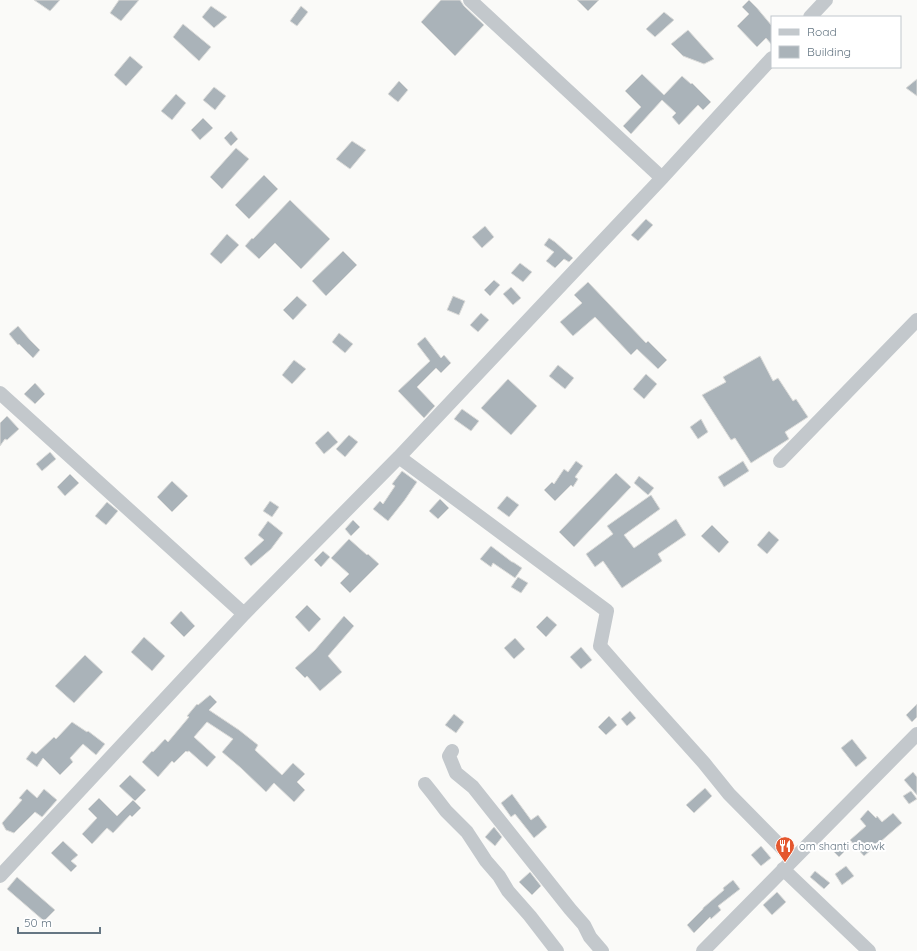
<svg xmlns="http://www.w3.org/2000/svg" width="917" height="951" font-family="Quicksand,sans-serif">
	<style>
		.building { fill: #aab3b9; stroke: #dcdcda }
		.lines { fill: none; stroke-linecap: round; stroke-linejoin: round }
		.minor { stroke: #c3c8cc; stroke-width: 14 }
		.labels { text-anchor: middle; dominant-baseline: central; stroke-width: 4; stroke-linejoin: round; paint-order: stroke }
		.poi-label { font-size: 11px; fill: #657683; stroke: #fff; text-anchor: start }
	</style>
	<rect width="100%" height="100%" fill="#fafaf8"/>
	<path class="building" d="M 34,0 L 60,0 L 50,11 Z
		M 119,0 L 139,0 L 121,21 L 110,13 Z
		M 441,0 L 460,0 L 464,6 L 484,25 L 455,56 L 421,22 Z
		M 577,0 L 599,0 L 588,11 Z
		M 749,0 L 757,8 L 772,26 L 772,45 L 766,38 L 757,47 L 737,26 L 749,14 L 742,7 Z
		M 211,6 L 227,17 L 214,28 L 202,17 Z
		M 301,6 L 308,12 L 297,26 L 290,21 Z
		M 664,12 L 674,20 L 655,37 L 646,29 Z
		M 183,24 L 211,47 L 199,61 L 173,37 Z
		M 688,30 L 714,59 L 704,64 L 683,56 L 671,44 Z
		M 130,56 L 143,67 L 126,86 L 114,75 Z
		M 642,74 L 664,95 L 682,76 L 691,84 L 692,83 L 711,102 L 703,110 L 698,105 L 679,125 L 672,117 L 676,113 L 662,100 L 631,134 L 623,126 L 641,107 L 625,91 Z
		M 917,79 L 917,96 L 906,88 Z
		M 399,81 L 408,90 L 398,102 L 388,94 Z
		M 214,87 L 226,96 L 215,110 L 203,100 Z
		M 176,94 L 186,103 L 172,120 L 161,111 Z
		M 203,118 L 213,128 L 200,140 L 191,130 Z
		M 231,131 L 238,139 L 231,146 L 224,138 Z
		M 352,141 L 366,150 L 350,169 L 336,159 Z
		M 236,148 L 249,159 L 222,189 L 210,177 Z
		M 264,175 L 278,189 L 249,219 L 235,205 Z
		M 290,200 L 330,239 L 301,269 L 275,243 L 259,259 L 245,246 L 252,238 L 253,239 Z
		M 646,219 L 653,225 L 638,241 L 631,235 Z
		M 485,226 L 494,237 L 482,248 L 472,237 Z
		M 227,234 L 239,245 L 221,264 L 210,254 Z
		M 549,238 L 555,242 L 573,258 L 569,262 L 564,259 L 555,268 L 546,261 L 554,252 L 544,245 Z
		M 343,251 L 357,265 L 326,296 L 312,281 Z
		M 520,263 L 532,272 L 523,282 L 511,273 Z
		M 494,280 L 500,285 L 490,296 L 484,290 Z
		M 588,282 L 646,343 L 648,341 L 667,360 L 658,369 L 637,349 L 631,355 L 595,317 L 573,336 L 560,322 L 582,303 L 574,295 Z
		M 511,287 L 521,298 L 513,305 L 503,294 Z
		M 297,296 L 307,305 L 293,320 L 283,310 Z
		M 453,296 L 465,301 L 459,315 L 447,310 Z
		M 481,313 L 489,320 L 478,332 L 470,325 Z
		M 18,326 L 30,340 L 40,350 L 33,358 L 19,344 L 18,345 L 9,334 Z
		M 339,333 L 353,344 L 345,353 L 332,342 Z
		M 425,337 L 441,358 L 444,355 L 451,363 L 441,373 L 436,368 L 417,387 L 435,406 L 424,418 L 398,391 L 430,361 L 417,344 Z
		M 760,356 L 773,381 L 778,378 L 793,401 L 796,399 L 808,417 L 785,432 L 789,439 L 751,463 L 735,438 L 731,440 L 702,395 L 726,382 L 723,377 Z
		M 294,360 L 306,369 L 292,384 L 282,375 Z
		M 558,365 L 574,378 L 565,389 L 549,376 Z
		M 646,374 L 657,384 L 644,399 L 633,389 Z
		M 508,379 L 537,406 L 511,435 L 481,408 Z
		M 35,383 L 45,394 L 35,404 L 24,394 Z
		M 462,409 L 479,421 L 471,431 L 454,419 Z
		M 7,416 L 19,429 L 7,440 L 5,439 L 0,446 L 0,423 Z
		M 701,419 L 708,432 L 698,439 L 690,427 Z
		M 328,431 L 338,442 L 324,454 L 315,443 Z
		M 349,435 L 358,442 L 345,457 L 336,449 Z
		M 50,452 L 56,459 L 42,471 L 36,464 Z
		M 576,461 L 583,466 L 575,477 L 578,479 L 573,487 L 571,485 L 555,501 L 544,490 L 552,482 L 554,484 L 564,469 L 568,472 Z
		M 743,461 L 749,471 L 724,487 L 718,477 Z
		M 402,471 L 417,482 L 404,501 L 388,521 L 373,509 L 380,501 L 383,504 L 395,486 L 392,484 Z
		M 616,473 L 631,487 L 574,547 L 559,532 Z
		M 70,474 L 79,483 L 65,496 L 57,487 Z
		M 639,476 L 654,488 L 648,495 L 634,483 Z
		M 172,481 L 188,496 L 172,512 L 157,497 Z
		M 651,495 L 660,509 L 624,535 L 634,548 L 676,519 L 686,535 L 658,554 L 662,561 L 622,588 L 603,561 L 595,567 L 586,554 L 613,534 L 607,526 Z
		M 507,496 L 519,505 L 509,517 L 497,508 Z
		M 440,499 L 449,508 L 438,519 L 429,511 Z
		M 270,501 L 279,507 L 272,517 L 263,511 Z
		M 107,502 L 118,511 L 106,525 L 95,516 Z
		M 353,520 L 360,527 L 351,536 L 345,529 Z
		M 268,521 L 283,533 L 271,549 L 251,566 L 244,558 L 264,540 L 258,535 Z
		M 712,525 L 729,542 L 719,553 L 701,536 Z
		M 769,531 L 779,540 L 767,554 L 757,545 Z
		M 349,539 L 367,555 L 368,554 L 379,564 L 350,593 L 340,583 L 349,574 L 331,558 Z
		M 491,546 L 512,562 L 513,562 L 522,568 L 515,578 L 493,563 L 491,567 L 480,559 Z
		M 323,551 L 330,557 L 321,567 L 314,560 Z
		M 518,577 L 528,583 L 521,593 L 511,587 Z
		M 307,605 L 321,619 L 309,632 L 295,617 Z
		M 181,611 L 195,626 L 184,637 L 170,623 Z
		M 344,616 L 354,626 L 328,656 L 342,672 L 320,691 L 307,676 L 305,678 L 295,668 L 315,650 Z
		M 547,616 L 557,625 L 546,637 L 536,627 Z
		M 144,637 L 165,656 L 152,671 L 131,652 Z
		M 515,638 L 525,649 L 514,659 L 504,648 Z
		M 581,647 L 592,660 L 581,669 L 570,657 Z
		M 85,655 L 103,672 L 74,703 L 55,686 Z
		M 210,695 L 217,702 L 209,710 L 239,730 L 258,745 L 255,750 L 282,775 L 293,763 L 305,774 L 297,782 L 305,790 L 294,802 L 274,783 L 266,792 L 241,768 L 222,752 L 233,739 L 207,722 L 194,737 L 216,757 L 207,767 L 189,751 L 187,752 L 186,751 L 174,763 L 172,761 L 158,777 L 142,762 L 152,751 L 153,752 L 165,739 L 168,742 L 189,717 L 187,716 L 197,704 L 198,705 Z
		M 917,704 L 917,717 L 912,722 L 906,715 Z
		M 630,711 L 636,718 L 627,726 L 621,719 Z
		M 454,714 L 464,722 L 456,733 L 445,725 Z
		M 609,716 L 617,725 L 606,735 L 598,727 Z
		M 72,722 L 87,732 L 88,731 L 105,744 L 96,755 L 83,744 L 70,758 L 73,762 L 60,775 L 43,758 L 37,767 L 26,759 L 32,751 L 36,754 L 54,737 L 56,739 Z
		M 852,739 L 867,758 L 856,767 L 841,748 Z
		M 913,772 L 917,777 L 917,795 L 904,780 Z
		M 130,775 L 146,790 L 135,801 L 119,786 Z
		M 705,788 L 712,796 L 694,813 L 686,805 Z
		M 27,789 L 37,798 L 44,789 L 57,800 L 42,817 L 35,812 L 14,833 L 6,830 L 2,823 L 22,800 L 19,798 Z
		M 911,791 L 917,799 L 909,804 L 903,796 Z
		M 512,794 L 531,820 L 538,815 L 547,827 L 534,838 L 515,814 L 511,817 L 501,803 Z
		M 99,798 L 117,816 L 133,800 L 141,808 L 132,817 L 130,815 L 113,833 L 107,828 L 92,844 L 82,834 L 97,818 L 88,809 Z
		M 868,810 L 876,818 L 877,816 L 882,822 L 893,813 L 902,823 L 864,856 L 850,840 L 866,826 L 860,819 Z
		M 494,827 L 502,837 L 495,846 L 485,837 Z
		M 63,841 L 78,855 L 71,861 L 77,866 L 71,872 L 51,853 Z
		M 842,842 L 848,848 L 839,857 L 833,851 Z
		M 761,846 L 771,858 L 761,866 L 751,855 Z
		M 846,866 L 854,876 L 842,885 L 835,874 Z
		M 815,871 L 830,883 L 824,889 L 810,877 Z
		M 530,872 L 541,886 L 532,895 L 519,882 Z
		M 17,877 L 55,910 L 44,921 L 7,889 Z
		M 733,880 L 740,889 L 718,906 L 721,910 L 711,919 L 710,917 L 694,933 L 687,925 L 703,909 L 703,908 L 724,890 L 723,888 Z
		M 777,892 L 786,902 L 772,915 L 763,905 Z"/>
	<g class="lines">
		<path class="minor" d="M 470,0 L 662,178
			M 810,17 L 826,0
			M 0,393 L 244,614
			M 399,457 L 607,611 L 600,646 L 642,694 L 704,763 L 729,794 L 793,859
			M 780,461 L 917,320
			M 452,751 L 449,756 L 456,773 L 473,787 L 570,909 L 584,925 L 590,937 L 602,951
			M 425,784 L 433,794 L 446,811 L 467,832 L 486,861 L 499,876 L 508,891 L 530,916 L 557,951
			M 783,869 L 869,951
			M 0,876 L 244,614 L 399,457 L 662,178 L 772,58
			M 703,951 L 917,734"/>
	</g>
	<defs>
		<g id="restaurant-pin" transform="scale(1)"><path d="M0 17L-7.5 6A9.5 9.5 0 1 1 7.5 6Z" fill="#e4572e" stroke="#fff"/><path d="M-5-6h1v4h1v-4h1v4h1v-4h1v5L-1.5 .5V6h-2V.5L-5-1ZM5-6V6H3V1.5H1.5Q1.5-4 5-6Z" fill="#fff"/></g>
	</defs>
	<g fill-rule="evenodd">
		<use href="#restaurant-pin" x="785" y="846"/>
	</g>
	<g class="labels">
		<g class="poi-label">
			<text x="799" y="846">om shanti chowk</text>
		</g>
	</g>
	<rect x="771" y="16" width="130" height="52" fill="#ffffff" stroke="#c1c8cd"/>
	<rect x="779" y="29" width="20" height="6" fill="#c3c8cc" stroke="#c1c8cd"/>
	<text x="807" y="36" font-size="12" fill="#657683">Road</text>
	<rect x="779" y="46" width="20" height="12" fill="#aab3b9" stroke="#c1c8cd"/>
	<text x="807" y="56" font-size="12" fill="#657683">Building</text>
	<path d="M18 927v6h82v-6" fill="none" stroke="#657683" stroke-width="2"/>
	<text x="24" y="927" font-size="12" fill="#657683" stroke="#ffffff" stroke-width="3" paint-order="stroke">50 m</text>
</svg>
